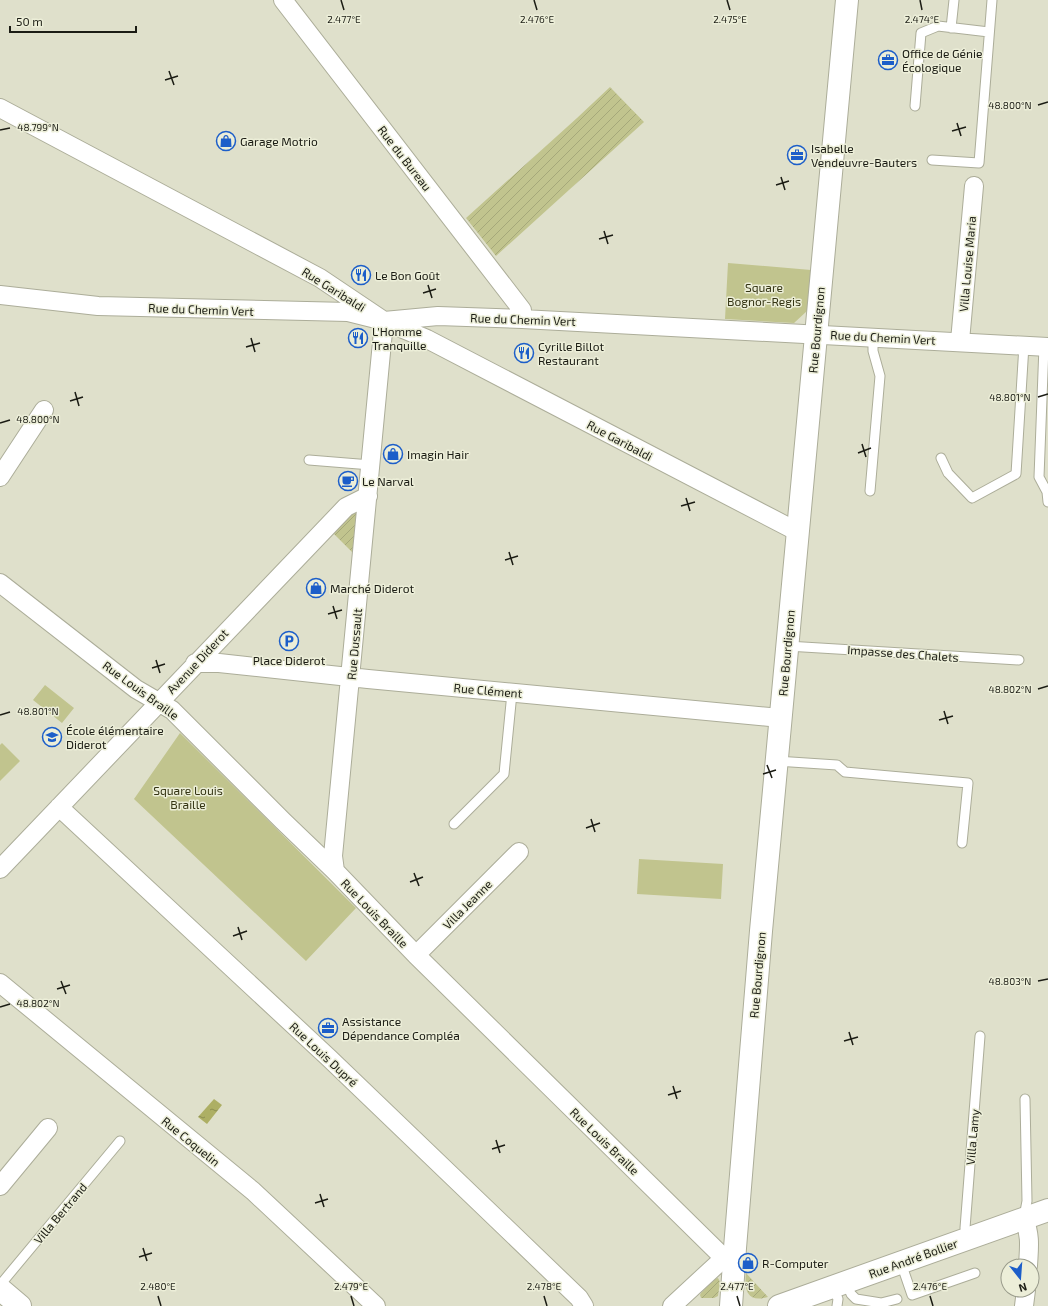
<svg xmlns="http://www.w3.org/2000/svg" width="1048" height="1306" font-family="'Exo 2',sans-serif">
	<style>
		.green { fill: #c1c48e }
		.garden { fill: url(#garden-furrows) }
		.water { fill: url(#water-ripples) }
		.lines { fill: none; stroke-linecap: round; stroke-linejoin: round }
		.lane-casing { stroke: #acad99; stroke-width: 11 }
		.street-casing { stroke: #acad99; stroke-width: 20 }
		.secondary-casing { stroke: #acad99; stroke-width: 24 }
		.lane { stroke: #fff; stroke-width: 9 }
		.street { stroke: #fff; stroke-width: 18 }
		.secondary { stroke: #fff; stroke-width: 22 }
		.ticks { fill: none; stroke: #1b1c14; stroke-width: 1.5 }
		.labels { text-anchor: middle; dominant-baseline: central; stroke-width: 3; stroke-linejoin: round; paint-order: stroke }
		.poi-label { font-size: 12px; fill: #1b1c14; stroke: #eceed8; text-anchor: start }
		.street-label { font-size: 12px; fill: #1b1c14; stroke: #eceed8 }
		.park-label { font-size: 12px; fill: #353514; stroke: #eceed8 }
		.ticks-label { font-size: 10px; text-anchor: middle; fill: #1b1c14; stroke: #eceed8; stroke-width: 3; stroke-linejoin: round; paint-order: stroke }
	</style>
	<defs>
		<pattern id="garden-furrows" width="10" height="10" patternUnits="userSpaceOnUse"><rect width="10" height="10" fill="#c1c48e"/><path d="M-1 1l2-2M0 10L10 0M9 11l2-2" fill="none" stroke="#a5a87a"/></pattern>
		<pattern id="water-ripples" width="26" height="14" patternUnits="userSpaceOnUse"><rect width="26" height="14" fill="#adaf64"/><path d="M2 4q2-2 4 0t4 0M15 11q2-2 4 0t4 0" fill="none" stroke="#8c8e51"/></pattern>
	</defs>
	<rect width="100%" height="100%" fill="#dfe0cb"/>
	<path class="green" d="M 728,263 L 811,270 L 807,311 L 794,323 L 725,319 Z
		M 45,685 L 74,708 L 62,723 L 33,700 Z
		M 180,733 L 356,908 L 306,961 L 134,799 Z
		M 2,743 L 20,761 L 0,781 L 0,745 Z
		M 639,859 L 723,864 L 721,899 L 637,894 Z"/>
	<path class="garden" d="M 610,87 L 644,122 L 496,256 L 466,218 L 577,118 Z
		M 352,511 L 356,511 L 359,513 L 355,555 L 332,532 Z
		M 746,1273 L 768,1297 C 747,1303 744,1290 746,1273 Z
		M 718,1278 L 720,1282 L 718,1296 L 714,1298 L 701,1298 L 700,1295 L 701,1293 L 714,1279 Z"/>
	<path class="water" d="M 214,1099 L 222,1105 L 207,1124 L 198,1117 Z"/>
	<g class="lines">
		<g class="lane-casing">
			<path id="lane" d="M 951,28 L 954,0
				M 915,106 L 921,33 L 938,26 L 989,32
				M 932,160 L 979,163 L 992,0
				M 1044,346 L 1039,477 L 1047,492 L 1048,502
				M 941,458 L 948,473 L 972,498 L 1016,474 L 1024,345
				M 309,460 L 371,465
				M 870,491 L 880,376 L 873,351 L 873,337
				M 787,646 L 1019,660
				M 776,761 L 837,765 L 845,772 L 968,783 L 962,843
				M 454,824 L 504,774 L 512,693
				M 1024,1217 L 1027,1201 L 1025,1099
				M 969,1238 L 965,1228 L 980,1036
				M 901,1263 L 912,1295 L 975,1273
				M 846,1282 L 851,1294 L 856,1299 L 881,1303 L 897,1299
				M 0,1285 L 120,1141
				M 833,1287 L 838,1299 L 837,1306"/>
		</g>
		<g class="street-casing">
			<path id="street" d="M 283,0 L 522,310 L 522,319
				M 0,108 L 320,278 L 384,321 L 427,339 L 798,532
				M 0,295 L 98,306 L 348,312 L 384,321 L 438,316 L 522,319 L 1048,347
				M 960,341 L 974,186
				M 0,477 L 44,410
				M 0,583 L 136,689 L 172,710 L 283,821 L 335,871 L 416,955 L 724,1258 L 734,1259
				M 195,663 L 219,663 L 368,679 L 780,718
				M 59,807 L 329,1058 L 579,1298 L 584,1306
				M 0,869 L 346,507 L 368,496
				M 335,871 L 333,856 L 384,321
				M 416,955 L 519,852
				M 0,983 L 253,1191 L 376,1306
				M 0,1186 L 48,1128
				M 1024,1218 C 1031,1237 1029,1247 1028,1266
				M 672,1306 L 724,1258
				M 1024,1306 L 1026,1290"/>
		</g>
		<g class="secondary-casing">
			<path id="secondary" d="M 0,1289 L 20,1306
				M 731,1306 L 735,1248 L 761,931 L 847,0
				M 779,1306 L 1048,1210"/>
		</g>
		<use href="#lane" class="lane"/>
		<use href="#street" class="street"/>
		<use href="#secondary" class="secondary"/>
	</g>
	<path class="ticks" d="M 341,0 L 344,10M 534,0 L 537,10M 727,0 L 730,10M 920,0 L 922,10M 169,71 L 174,85M 165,80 L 178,76M 1038,105 L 1048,102M 957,123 L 961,136M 0,130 L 10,128M 952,131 L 966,127M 781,177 L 785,190M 776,185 L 789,181M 604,231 L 608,244M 599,239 L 613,235M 428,285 L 432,298M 423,293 L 436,289M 251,338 L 255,352M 246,347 L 260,343M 75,392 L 79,406M 1038,397 L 1048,394M 70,401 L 83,397M 0,423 L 10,420M 862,444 L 866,457M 858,453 L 871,448M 686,498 L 690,511M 681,506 L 695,502M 509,552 L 513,565M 505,560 L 518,556M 333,606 L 337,619M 328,614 L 342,610M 156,660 L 160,673M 152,668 L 165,664M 1038,689 L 1048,686M 944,711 L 948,724M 0,715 L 10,712M 939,720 L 953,716M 767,765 L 772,778M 763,774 L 776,770M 591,819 L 595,832M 586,828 L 600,823M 414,873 L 419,886M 410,882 L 423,877M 238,927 L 242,940M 233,936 L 247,931M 61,981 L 66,994M 1038,981 L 1048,979M 57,989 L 70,985M 0,1007 L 10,1004M 849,1032 L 853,1045M 844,1041 L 858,1037M 673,1086 L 677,1099M 668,1095 L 681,1091M 496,1140 L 500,1153M 492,1149 L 505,1145M 320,1194 L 324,1207M 315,1203 L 328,1199M 143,1248 L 147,1261M 139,1257 L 152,1253M 158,1296 L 161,1306M 351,1296 L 354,1306M 544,1296 L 547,1306M 737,1296 L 740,1306M 930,1296 L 933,1306"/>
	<defs>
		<g id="office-ring" transform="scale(1)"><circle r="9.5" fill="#eceed8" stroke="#1c5ec9" stroke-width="1.5"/><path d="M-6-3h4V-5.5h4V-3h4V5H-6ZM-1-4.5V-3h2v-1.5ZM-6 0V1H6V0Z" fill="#1c5ec9"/></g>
		<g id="shop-ring" transform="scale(1)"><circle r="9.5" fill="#eceed8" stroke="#1c5ec9" stroke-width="1.5"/><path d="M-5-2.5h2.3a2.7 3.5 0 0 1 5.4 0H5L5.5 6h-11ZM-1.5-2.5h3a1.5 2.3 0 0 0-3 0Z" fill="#1c5ec9"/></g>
		<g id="restaurant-ring" transform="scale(1)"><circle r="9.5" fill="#eceed8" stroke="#1c5ec9" stroke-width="1.5"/><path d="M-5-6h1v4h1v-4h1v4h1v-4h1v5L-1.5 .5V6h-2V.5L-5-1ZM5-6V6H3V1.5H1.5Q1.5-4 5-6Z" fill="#1c5ec9"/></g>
		<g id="cafe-ring" transform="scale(1)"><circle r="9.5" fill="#eceed8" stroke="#1c5ec9" stroke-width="1.5"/><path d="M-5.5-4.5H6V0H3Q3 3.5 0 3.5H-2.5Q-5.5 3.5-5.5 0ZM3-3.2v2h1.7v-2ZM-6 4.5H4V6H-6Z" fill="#1c5ec9"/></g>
		<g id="parking-ring" transform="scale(1)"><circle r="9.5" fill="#eceed8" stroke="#1c5ec9" stroke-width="1.5"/><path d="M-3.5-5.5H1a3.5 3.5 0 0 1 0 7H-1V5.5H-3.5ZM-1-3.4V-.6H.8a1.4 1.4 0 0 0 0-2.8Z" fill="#1c5ec9"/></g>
		<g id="school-ring" transform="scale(1)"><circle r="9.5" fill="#eceed8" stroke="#1c5ec9" stroke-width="1.5"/><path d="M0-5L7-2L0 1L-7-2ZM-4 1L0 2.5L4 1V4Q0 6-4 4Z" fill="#1c5ec9"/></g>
	</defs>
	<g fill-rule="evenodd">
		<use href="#office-ring" x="888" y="60"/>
		<use href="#shop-ring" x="226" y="141"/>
		<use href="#office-ring" x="797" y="155"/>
		<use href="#restaurant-ring" x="361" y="275"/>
		<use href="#restaurant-ring" x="358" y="338"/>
		<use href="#restaurant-ring" x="524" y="353"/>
		<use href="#shop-ring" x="393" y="454"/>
		<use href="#cafe-ring" x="348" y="481"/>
		<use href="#shop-ring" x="316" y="588"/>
		<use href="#parking-ring" x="289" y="641"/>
		<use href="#school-ring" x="52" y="737"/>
		<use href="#office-ring" x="328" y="1028"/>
		<use href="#shop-ring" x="748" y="1263"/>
	</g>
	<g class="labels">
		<g class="poi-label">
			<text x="902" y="53">Office de Génie<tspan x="902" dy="14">Écologique</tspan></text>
			<text x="240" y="141">Garage Motrio</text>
			<text x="811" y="148">Isabelle<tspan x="811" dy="14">Vendeuvre-Bauters</tspan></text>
			<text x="375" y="275">Le Bon Goût</text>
			<text x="372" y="331">L'Homme<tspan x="372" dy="14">Tranquille</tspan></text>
			<text x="538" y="346">Cyrille Billot<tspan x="538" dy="14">Restaurant</tspan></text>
			<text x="407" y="454">Imagin Hair</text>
			<text x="362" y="481">Le Narval</text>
			<text x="330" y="588">Marché Diderot</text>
			<text x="289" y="660" text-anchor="middle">Place Diderot</text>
			<text x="66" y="730">École élémentaire<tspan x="66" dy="14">Diderot</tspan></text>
			<text x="342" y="1021">Assistance<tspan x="342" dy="14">Dépendance Compléa</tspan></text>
			<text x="762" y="1263">R-Computer</text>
		</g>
		<g class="street-label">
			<text transform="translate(405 158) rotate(52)">Rue du Bureau</text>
			<text transform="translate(967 264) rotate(-85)">Villa Louise Maria</text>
			<text transform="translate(334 289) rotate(32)">Rue Garibaldi</text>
			<text transform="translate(201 309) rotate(2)">Rue du Chemin Vert</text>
			<text transform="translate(523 319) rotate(2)">Rue du Chemin Vert</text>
			<text transform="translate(816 330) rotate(-85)">Rue Bourdignon</text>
			<text transform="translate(883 337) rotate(3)">Rue du Chemin Vert</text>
			<text transform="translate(620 440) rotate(28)">Rue Garibaldi</text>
			<text transform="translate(354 644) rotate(-85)">Rue Dussault</text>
			<text transform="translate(786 653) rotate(-85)">Rue Bourdignon</text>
			<text transform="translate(903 653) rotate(4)">Impasse des Chalets</text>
			<text transform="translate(197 661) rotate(-47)">Avenue Diderot</text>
			<text transform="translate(141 690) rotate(36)">Rue Louis Braille</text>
			<text transform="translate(488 690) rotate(5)">Rue Clément</text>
			<text transform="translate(467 904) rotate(-45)">Villa Jeanne</text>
			<text transform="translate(375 913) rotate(46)">Rue Louis Braille</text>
			<text transform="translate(757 975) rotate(-85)">Rue Bourdignon</text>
			<text transform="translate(324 1054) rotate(43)">Rue Louis Dupré</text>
			<text transform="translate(972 1137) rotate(-85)">Villa Lamy</text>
			<text transform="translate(191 1141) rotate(39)">Rue Coquelin</text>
			<text transform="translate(605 1141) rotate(44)">Rue Louis Braille</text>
			<text transform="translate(60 1213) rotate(-50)">Villa Bertrand</text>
			<text transform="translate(913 1258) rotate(-20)">Rue André Bollier</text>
		</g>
		<g class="park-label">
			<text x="764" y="287">Square<tspan x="764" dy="14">Bognor-Regis</tspan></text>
			<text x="188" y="790">Square Louis<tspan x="188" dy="14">Braille</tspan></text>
		</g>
	</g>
	<g class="ticks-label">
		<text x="344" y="23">2.477°E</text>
		<text x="537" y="23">2.476°E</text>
		<text x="730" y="23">2.475°E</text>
		<text x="922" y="23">2.474°E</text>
		<text x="1010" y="109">48.800°N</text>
		<text x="38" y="131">48.799°N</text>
		<text x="1010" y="401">48.801°N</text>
		<text x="38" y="423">48.800°N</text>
		<text x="1010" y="693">48.802°N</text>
		<text x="38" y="715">48.801°N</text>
		<text x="1010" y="985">48.803°N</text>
		<text x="38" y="1007">48.802°N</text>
		<text x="158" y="1290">2.480°E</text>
		<text x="351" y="1290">2.479°E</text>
		<text x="544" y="1290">2.478°E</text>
		<text x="737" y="1290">2.477°E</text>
		<text x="930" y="1290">2.476°E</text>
	</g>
	<g transform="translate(1020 1278) rotate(163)"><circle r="19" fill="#eceed8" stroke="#989a8a"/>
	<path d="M0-3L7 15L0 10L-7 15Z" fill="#1c5ec9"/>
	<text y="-6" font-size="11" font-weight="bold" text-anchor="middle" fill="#1b1c14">N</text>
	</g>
	<path d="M10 26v6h126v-6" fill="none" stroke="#1b1c14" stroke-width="2"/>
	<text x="16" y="26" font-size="12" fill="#1b1c14" stroke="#eceed8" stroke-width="3" paint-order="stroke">50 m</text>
</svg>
